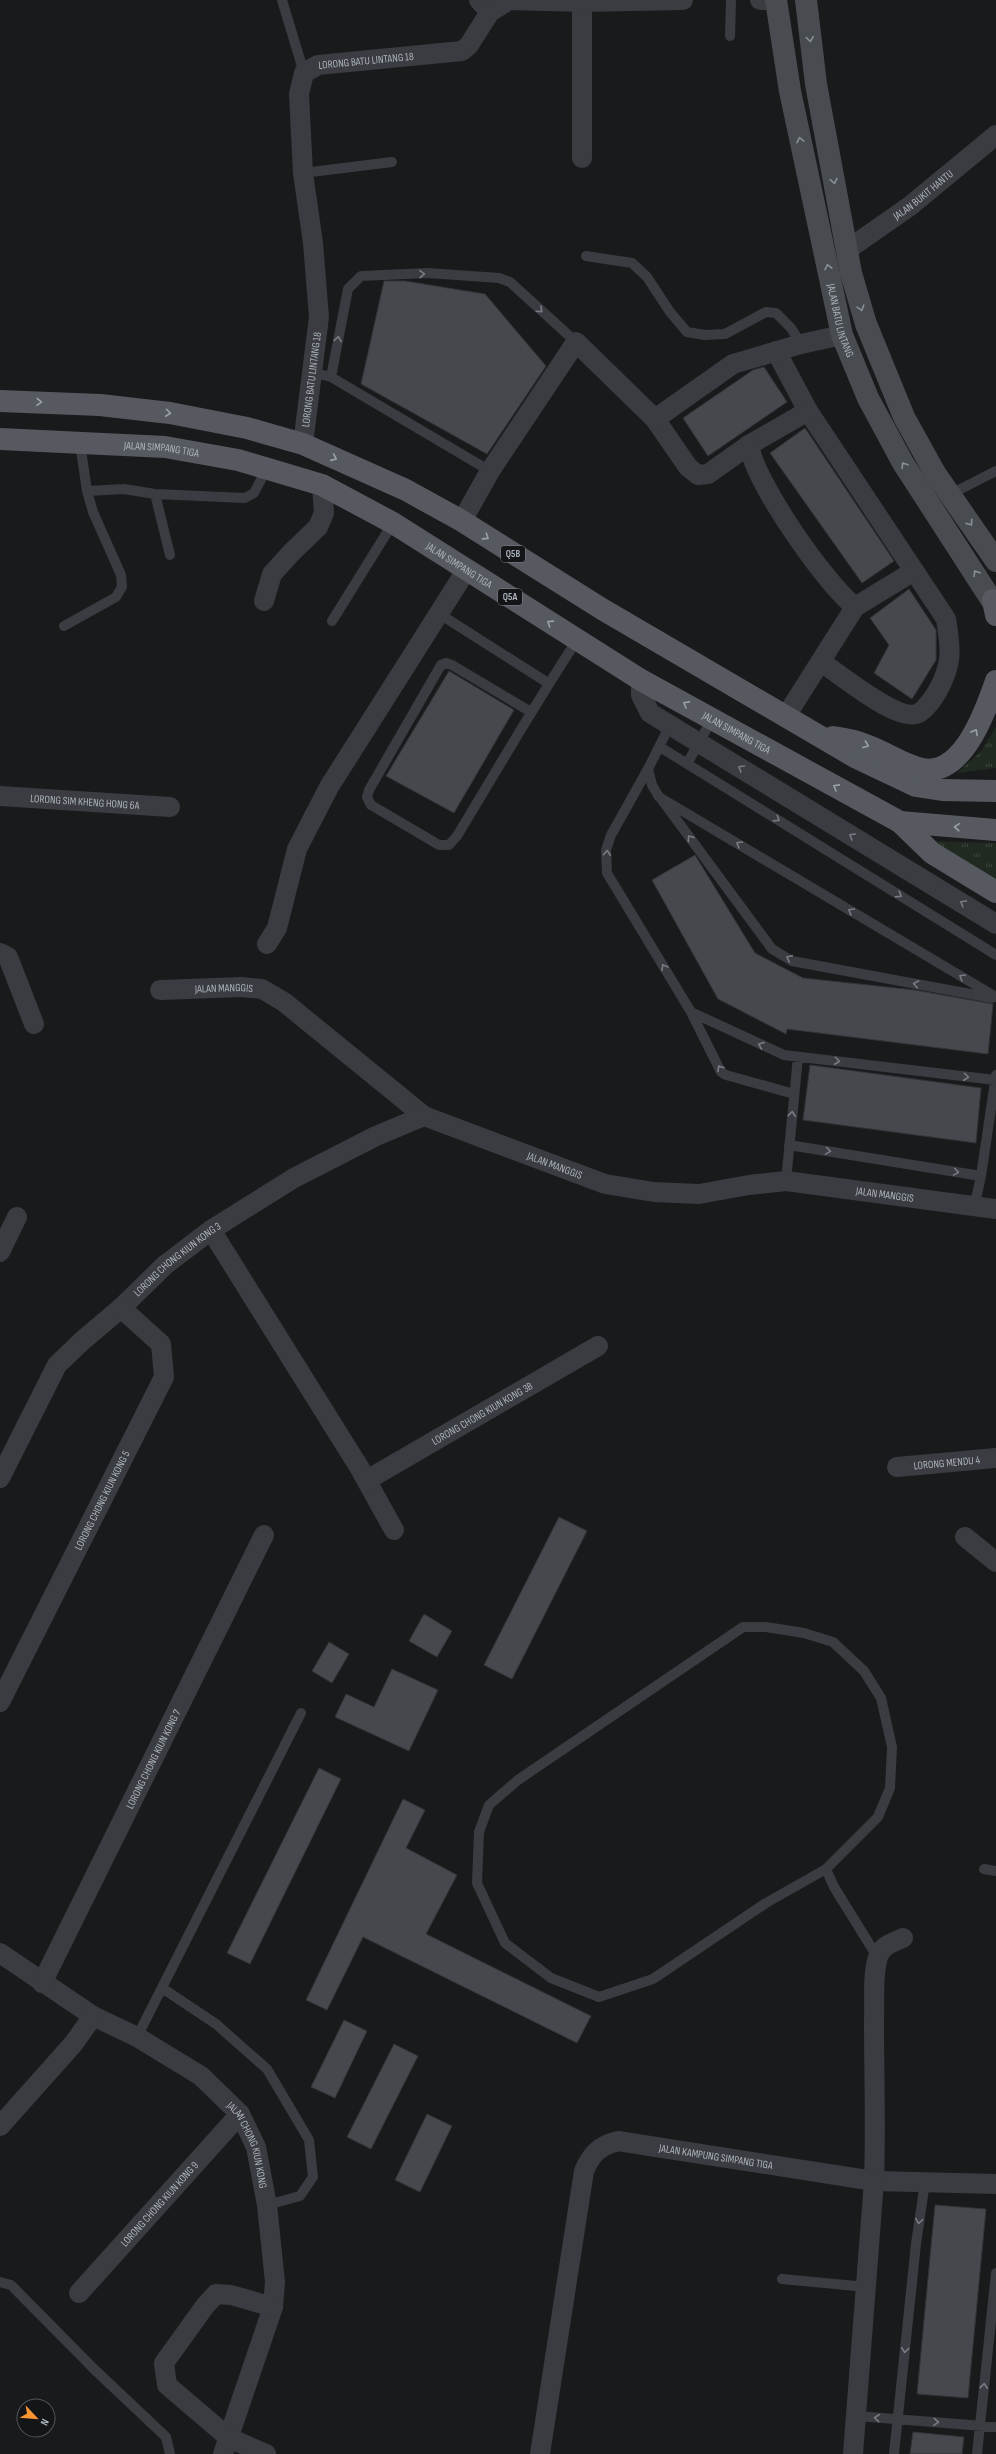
<svg xmlns="http://www.w3.org/2000/svg" width="996" height="2454" font-family="'Sofia Sans Condensed',sans-serif">
	<style>
		.grass { fill: url(#grass-tufts) }
		.building { fill: #45484c; stroke: #333438 }
		.lines { fill: none; stroke-linecap: round; stroke-linejoin: round }
		.lane { stroke: #3a3c41; stroke-width: 10 }
		.street { stroke: #3a3c41; stroke-width: 20 }
		.secondary { stroke: #484c51; stroke-width: 22 }
		.primary { stroke: #565a60; stroke-width: 22 }
		.oneway { stroke: #888f97 }
		.oneway2 { stroke: #787d85 }
		.oneway3 { stroke: #9aa1aa }
		.labels { text-anchor: middle; dominant-baseline: central; stroke-width: 3; stroke-linejoin: round; paint-order: stroke }
		.shield { fill: #141517; stroke: #7e848a; stroke-width: 1 }
		.shield-label { font-size: 10px; font-weight: bold; fill: #abb3bc }
		.street-label { font-size: 11px; fill: #abb3bc; stroke: #141517 }
	</style>
	<defs>
		<pattern id="grass-tufts" width="24" height="20" patternUnits="userSpaceOnUse"><rect width="24" height="20" fill="#212a21"/><path d="M3 7l-1-3M5 7V3M7 7l1-3M15 17l-1-3M17 17v-4M19 17l1-3" fill="none" stroke="#3f463f"/></pattern>
	</defs>
	<rect width="100%" height="100%" fill="#191a1c"/>
	<path class="grass" d="M 996,727 L 996,768 L 957,773 L 981,751 Z
		M 931,841 L 996,843 L 996,881 Z"/>
	<path class="building" d="M 384,281 L 405,281 L 485,294 L 546,366 L 487,454 L 361,384 Z
		M 764,367 L 787,402 L 708,456 L 683,418 L 753,370 Z
		M 805,428 L 894,561 L 862,583 L 770,453 Z
		M 909,589 L 936,630 L 936,660 L 912,699 L 874,673 L 889,645 L 870,618 Z
		M 449,671 L 514,710 L 454,813 L 386,776 Z
		M 695,855 L 755,953 L 803,978 L 915,990 L 993,1004 L 988,1054 L 787,1029 L 786,1034 L 718,999 L 652,880 Z
		M 810,1065 L 981,1088 L 976,1143 L 803,1120 Z
		M 559,1517 L 587,1531 L 512,1679 L 484,1665 Z
		M 424,1614 L 452,1631 L 437,1657 L 409,1641 Z
		M 329,1642 L 349,1654 L 332,1683 L 312,1671 Z
		M 392,1669 L 438,1690 L 409,1751 L 335,1717 L 346,1694 L 374,1707 Z
		M 319,1768 L 341,1779 L 250,1964 L 227,1953 Z
		M 403,1799 L 425,1810 L 406,1848 L 457,1875 L 426,1934 L 591,2016 L 577,2043 L 363,1937 L 327,2010 L 306,2000 Z
		M 344,2020 L 367,2031 L 335,2098 L 311,2087 Z
		M 394,2044 L 418,2056 L 371,2149 L 347,2137 Z
		M 427,2114 L 452,2126 L 420,2192 L 395,2180 Z
		M 935,2205 L 986,2209 L 968,2398 L 917,2394 Z
		M 913,2432 L 964,2437 L 962,2454 L 910,2454 Z"/>
	<g class="lines">
		<path class="lane" d="M 282,0 L 304,73
			M 730,36 L 731,0
			M 303,173 L 392,162
			M 586,256 L 632,263 L 647,277 L 670,312 L 687,332 L 705,335 L 725,334 L 766,312 L 776,313 L 791,328 L 801,344
			M 311,372 L 331,377 L 490,471
			M 331,377 L 348,289 L 361,276 L 428,273 L 499,278 L 510,282 L 576,342
			M 80,443 L 87,491 L 124,489 L 155,494 L 245,498 L 254,493 L 266,470
			M 155,494 L 170,555
			M 951,494 L 996,471
			M 438,613 L 548,683
			M 332,621 L 393,523
			M 64,626 L 116,597 L 122,587 L 121,575 L 93,512 L 87,491
			M 531,712 L 452,665 L 446,663 L 441,665 L 369,790 L 367,797 L 371,805 L 439,845 L 449,845 L 457,836 C 497,770 535,704 577,640
			M 670,725 L 648,769 L 611,835 L 606,850 L 607,873 L 691,1012 L 784,1055 L 995,1080
			M 660,747 L 996,955
			M 687,764 L 712,719
			M 648,769 L 652,785 L 659,797 L 996,997
			M 662,800 L 772,949 L 792,961 L 992,998
			M 691,1012 L 721,1072 L 726,1075 L 794,1094
			M 789,1145 L 981,1176
			M 786,1181 L 798,1057
			M 974,1208 L 981,1176 L 996,1075
			M 743,1627 L 766,1627 L 804,1633 L 833,1642 L 864,1671 L 881,1698 L 892,1747 L 890,1788 L 878,1817 L 826,1869 L 766,1903 L 653,1979 L 599,1997 L 551,1978 L 505,1943 L 477,1883 L 479,1832 L 489,1805 L 518,1780 Z
			M 826,1869 L 834,1887 L 878,1958
			M 984,1869 L 996,1871
			M 162,1988 L 216,2024 L 267,2069 L 309,2140 L 313,2177 L 300,2196 L 267,2205
			M 137,2037 L 301,1713
			M 782,2279 L 867,2287
			M 0,2282 L 11,2285 L 94,2369 L 166,2437 L 170,2454
			M 857,2416 L 996,2427
			M 894,2454 L 916,2244 L 925,2182
			M 977,2454 L 996,2273"/>
		<g class="street">
			<path d="M 479,0 L 490,12"/>
			<path d="M 760,0 L 776,0"/>
			<path d="M 582,2 L 582,158"/>
			<path id="s1" d="M 847,250 L 910,206 L 996,135"/>
			<path d="M 776,351 L 808,411 L 946,619 C 951,649 953,664 937,692 C 932,700 927,708 919,713 C 899,724 840,674 821,662"/>
			<path d="M 808,411 L 749,445 C 755,483 825,583 855,607"/>
			<path d="M 655,419 L 688,467 L 698,475 L 708,474 L 749,445"/>
			<path id="s2" d="M 303,444 L 319,317 L 313,243 L 303,173 L 299,94 L 304,73 L 318,65 L 462,51 L 469,45 L 490,12 L 509,0 L 582,2 L 683,0"/>
			<path d="M 462,521 L 490,471 L 576,342 L 655,419 L 733,364 L 801,344 L 842,335"/>
			<path d="M 264,601 L 272,574 L 292,552 L 318,527 L 324,513 L 322,485"/>
			<path d="M 641,680 L 641,695 L 650,713 L 996,924"/>
			<path d="M 786,716 L 855,607 L 914,571"/>
			<path id="s3" d="M 0,796 L 170,807"/>
			<path d="M 267,944 L 277,928 L 297,849 L 329,787 L 467,569"/>
			<path d="M 0,953 L 8,957 L 34,1024"/>
			<path id="s4" d="M 160,990 L 241,987 L 262,989 L 284,1002 L 424,1116 L 605,1184 L 654,1192 L 699,1194 L 749,1185 L 786,1181 L 996,1209"/>
			<path d="M 211,1230 L 359,1467 L 394,1530"/>
			<path d="M 0,1252 L 17,1217"/>
			<path id="s5" d="M 897,1467 L 996,1458"/>
			<path id="s6" d="M 0,1478 L 57,1365 L 82,1341 L 121,1308 L 165,1265 L 211,1230 L 294,1178 L 376,1136 L 424,1116"/>
			<path id="s7" d="M 367,1480 L 598,1346"/>
			<path d="M 965,1537 L 996,1562"/>
			<path id="s8" d="M 0,1702 L 164,1377 L 161,1344 L 121,1308"/>
			<path d="M 903,1938 C 892,1943 882,1945 878,1957 C 872,1977 875,2001 874,2022 C 874,2075 876,2128 874,2181 L 996,2184"/>
			<path id="s9" d="M 0,1953 L 93,2016 L 137,2037 L 201,2076 L 240,2114 L 256,2147 L 267,2205 L 275,2282 L 273,2307 L 223,2454"/>
			<path id="s10" d="M 42,1983 L 264,1535"/>
			<path d="M 0,2126 L 74,2043 L 93,2016"/>
			<path id="s11" d="M 79,2293 L 240,2114"/>
			<path d="M 266,2454 L 229,2438 L 167,2385 L 164,2363 L 205,2306 L 216,2294 L 231,2295 L 273,2307"/>
			<path id="s12" d="M 540,2454 L 584,2171 C 592,2153 599,2146 618,2141 L 874,2181 L 853,2454"/>
		</g>
		<g class="secondary">
			<path id="s13" d="M 776,0 L 790,91 L 842,335 L 868,398 L 903,463 L 996,607"/>
			<path d="M 806,0 L 816,84 L 851,273 L 866,324 L 904,417 L 935,473 L 996,561"/>
		</g>
		<g class="primary">
			<path d="M 0,401 L 100,405 L 170,413 L 247,428 L 303,444 L 406,490 L 462,521 L 602,609 L 855,757 L 916,786 L 942,790 L 996,791"/>
			<path id="s14" d="M 0,439 L 165,447 L 238,460 L 322,485 L 393,523 L 641,680 L 900,822 L 996,830"/>
			<path d="M 993,600 L 996,615"/>
			<path d="M 833,737 C 843,739 854,740 863,744 C 883,750 902,765 922,769 C 963,777 986,710 996,681"/>
			<path d="M 900,822 L 932,853 L 996,892"/>
		</g>
	</g>
	<defs><path id="oneway-chevron" d="M-2-3.5L2.5 0L-2 3.5" fill="none" stroke-width="1.6" stroke-linecap="round" stroke-linejoin="round"/></defs>
	<g class="oneway">
		<use href="#oneway-chevron" transform="translate(810 39) rotate(83)"/>
		<use href="#oneway-chevron" transform="translate(800 140) rotate(-102)"/>
		<use href="#oneway-chevron" transform="translate(834 181) rotate(79)"/>
		<use href="#oneway-chevron" transform="translate(828 267) rotate(-102)"/>
		<use href="#oneway-chevron" transform="translate(861 308) rotate(74)"/>
		<use href="#oneway-chevron" transform="translate(904 465) rotate(-122)"/>
		<use href="#oneway-chevron" transform="translate(970 523) rotate(56)"/>
		<use href="#oneway-chevron" transform="translate(976 573) rotate(-122)"/>
	</g>
	<g class="oneway2">
		<use href="#oneway-chevron" transform="translate(422 274) rotate(-2)"/>
		<use href="#oneway-chevron" transform="translate(540 310) rotate(42)"/>
		<use href="#oneway-chevron" transform="translate(338 339) rotate(-80)"/>
		<use href="#oneway-chevron" transform="translate(741 768) rotate(-149)"/>
		<use href="#oneway-chevron" transform="translate(777 819) rotate(32)"/>
		<use href="#oneway-chevron" transform="translate(852 836) rotate(-149)"/>
		<use href="#oneway-chevron" transform="translate(690 838) rotate(-126)"/>
		<use href="#oneway-chevron" transform="translate(739 844) rotate(-149)"/>
		<use href="#oneway-chevron" transform="translate(607 853) rotate(-86)"/>
		<use href="#oneway-chevron" transform="translate(899 895) rotate(32)"/>
		<use href="#oneway-chevron" transform="translate(963 903) rotate(-149)"/>
		<use href="#oneway-chevron" transform="translate(851 911) rotate(-149)"/>
		<use href="#oneway-chevron" transform="translate(789 958) rotate(-155)"/>
		<use href="#oneway-chevron" transform="translate(664 967) rotate(-121)"/>
		<use href="#oneway-chevron" transform="translate(962 977) rotate(-149)"/>
		<use href="#oneway-chevron" transform="translate(916 984) rotate(-169)"/>
		<use href="#oneway-chevron" transform="translate(761 1045) rotate(-157)"/>
		<use href="#oneway-chevron" transform="translate(837 1061) rotate(7)"/>
		<use href="#oneway-chevron" transform="translate(720 1068) rotate(-122)"/>
		<use href="#oneway-chevron" transform="translate(966 1077) rotate(7)"/>
		<use href="#oneway-chevron" transform="translate(792 1114) rotate(-84)"/>
		<use href="#oneway-chevron" transform="translate(828 1151) rotate(9)"/>
		<use href="#oneway-chevron" transform="translate(956 1172) rotate(9)"/>
		<use href="#oneway-chevron" transform="translate(919 2221) rotate(98)"/>
		<use href="#oneway-chevron" transform="translate(905 2350) rotate(96)"/>
		<use href="#oneway-chevron" transform="translate(984 2386) rotate(-84)"/>
		<use href="#oneway-chevron" transform="translate(877 2418) rotate(-175)"/>
		<use href="#oneway-chevron" transform="translate(936 2422) rotate(4)"/>
	</g>
	<g class="oneway3">
		<use href="#oneway-chevron" transform="translate(39 402) rotate(3)"/>
		<use href="#oneway-chevron" transform="translate(168 413) rotate(8)"/>
		<use href="#oneway-chevron" transform="translate(334 458) rotate(24)"/>
		<use href="#oneway-chevron" transform="translate(486 537) rotate(33)"/>
		<use href="#oneway-chevron" transform="translate(550 623) rotate(-147)"/>
		<use href="#oneway-chevron" transform="translate(686 704) rotate(-151)"/>
		<use href="#oneway-chevron" transform="translate(975 732) rotate(-61)"/>
		<use href="#oneway-chevron" transform="translate(866 745) rotate(21)"/>
		<use href="#oneway-chevron" transform="translate(836 787) rotate(-151)"/>
		<use href="#oneway-chevron" transform="translate(957 827) rotate(-176)"/>
	</g>
	<g class="labels">
		<g class="shield">
			<rect x="501" y="546" width="24" height="16" rx="3"/>
			<rect x="498" y="589" width="24" height="16" rx="3"/>
		</g>
		<g class="shield-label">
			<text x="513" y="554">Q5B</text>
			<text x="510" y="597">Q5A</text>
		</g>
		<g class="street-label">
			<text stroke="none"><textPath href="#s2" startOffset="438">LORONG BATU LINTANG 18</textPath></text>
			<text stroke="none"><textPath href="#s1" startOffset="94">JALAN BUKIT HANTU</textPath></text>
			<text stroke="none"><textPath href="#s13" startOffset="327">JALAN BATU LINTANG</textPath></text>
			<text stroke="none"><textPath href="#s2" startOffset="65">LORONG BATU LINTANG 18</textPath></text>
			<text stroke="none"><textPath href="#s14" startOffset="162">JALAN SIMPANG TIGA</textPath></text>
			<text stroke="none"><textPath href="#s14" startOffset="486">JALAN SIMPANG TIGA</textPath></text>
			<text stroke="none"><textPath href="#s14" startOffset="810">JALAN SIMPANG TIGA</textPath></text>
			<text stroke="none"><textPath href="#s3" startOffset="85">LORONG SIM KHENG HONG 6A</textPath></text>
			<text stroke="none"><textPath href="#s4" startOffset="64">JALAN MANGGIS</textPath></text>
			<text stroke="none"><textPath href="#s4" startOffset="448">JALAN MANGGIS</textPath></text>
			<text stroke="none"><textPath href="#s4" startOffset="784">JALAN MANGGIS</textPath></text>
			<text stroke="none"><textPath href="#s6" startOffset="287">LORONG CHONG KIUN KONG 3</textPath></text>
			<text stroke="none"><textPath href="#s7" startOffset="133">LORONG CHONG KIUN KONG 3B</textPath></text>
			<text stroke="none"><textPath href="#s5" startOffset="50">LORONG MENDU 4</textPath></text>
			<text stroke="none"><textPath href="#s8" startOffset="226">LORONG CHONG KIUN KONG 5</textPath></text>
			<text stroke="none"><textPath href="#s10" startOffset="250">LORONG CHONG KIUN KONG 7</textPath></text>
			<text stroke="none"><textPath href="#s9" startOffset="322">JALAN CHONG KIUN KONG</textPath></text>
			<text stroke="none"><textPath href="#s12" startOffset="433">JALAN KAMPUNG SIMPANG TIGA</textPath></text>
			<text stroke="none"><textPath href="#s11" startOffset="120">LORONG CHONG KIUN KONG 9</textPath></text>
		</g>
	</g>
	<g transform="translate(36 2418) rotate(116)"><circle r="19" fill="#141517" stroke="#505459"/>
	<path d="M0-3L7 15L0 10L-7 15Z" fill="#fb9532"/>
	<text y="-6" font-size="11" font-weight="bold" text-anchor="middle" fill="#abb3bc">N</text>
	</g>
</svg>
